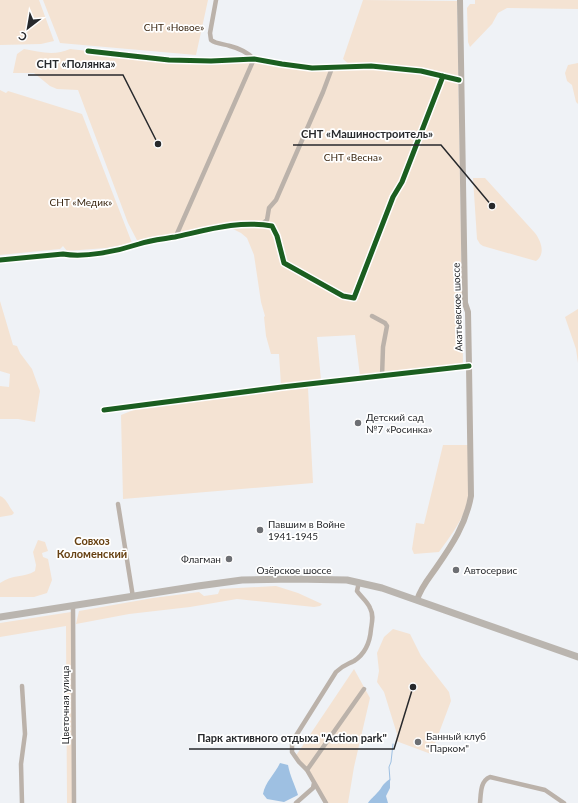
<svg xmlns="http://www.w3.org/2000/svg" width="578" height="803" font-family="Lato,sans-serif">
	<style>
		.green { fill: #f4e3d3 }
		.water { fill: #9ec0e2 }
		.lines { fill: none; stroke-linecap: round; stroke-linejoin: round }
		.stream { stroke: #9ec0e2; stroke-width: 1 }
		.street { stroke: #bbb2aa; stroke-width: 4.5 }
		.secondary { stroke: #b9b1a9; stroke-width: 6 }
		.primary { stroke: #bab5af; stroke-width: 7 }
		.cycleway-casing { stroke: #fff; stroke-width: 8 }
		.cycleway { stroke: #1b5e20; stroke-width: 5 }
		.poi-dot { fill: #6d6f73; stroke: #fff; stroke-width: 1.5 }
		.labels { text-anchor: middle; dominant-baseline: central; stroke-width: 3.5; stroke-linejoin: round; paint-order: stroke }
		.park-label { font-size: 10px; fill: #39250f; stroke: #fff }
		.street-label { font-size: 10px; fill: #27292c; stroke: #fff }
		.poi-label { font-size: 10px; fill: #27292c; stroke: #fff; text-anchor: start }
		.neighbourhood-label { font-size: 11px; font-weight: bold; fill: #674112; stroke: #fff }
		.leader { fill: none; stroke: #27292c; stroke-width: 1.5 }
		.callout-dot { fill: #27292c; stroke: #fff; stroke-width: 1.5 }
		.callout-label { font-size: 11px; text-anchor: middle; font-weight: bold; fill: #27292c; stroke: #fff; stroke-width: 3.5; stroke-linejoin: round; paint-order: stroke }
	</style>
	<rect width="100%" height="100%" fill="#eff2f6"/>
	<path class="green" d="M 0,0 L 39,0 L 54,41 L 41,44 L 0,45 Z
		M 43,0 L 208,0 L 196,55 L 60,43 Z
		M 363,0 L 457,1 L 463,364 L 360,376 L 355,335 L 317,337 L 321,380 L 281,385 L 279,354 L 271,354 L 266,336 L 264,317 L 265,316 L 261,302 L 254,255 L 247,238 L 241,233 L 227,226 L 139,244 L 128,223 L 78,90 L 57,89 L 50,86 L 34,73 L 13,73 L 17,54 L 24,49 C 39,52 55,56 70,49 L 169,60 L 254,59 L 312,68 L 351,66 L 343,59 Z
		M 475,0 L 578,0 L 578,9 L 507,8 L 498,13 L 492,24 L 470,47 L 468,42 L 467,8 L 470,4 L 475,4 Z
		M 578,63 L 578,104 L 576,102 L 572,85 L 567,81 L 565,73 L 568,65 Z
		M 0,90 L 6,93 L 8,91 L 82,114 L 132,243 L 106,248 L 67,251 L 63,246 L 60,249 L 0,255 Z
		M 473,178 L 485,178 L 535,233 C 541,241 546,254 536,261 L 483,246 L 480,244 L 477,239 Z
		M 0,301 L 13,345 L 17,346 L 20,353 L 32,369 L 40,391 L 35,422 L 18,419 L 0,419 L 0,386 L 9,387 L 10,374 L 0,371 Z
		M 578,309 L 578,363 L 576,349 L 565,317 Z
		M 308,388 L 313,483 L 123,499 L 121,415 L 141,407 L 206,398 Z
		M 443,445 L 468,445 C 468,463 472,493 465,510 C 459,525 449,538 439,552 L 414,554 L 412,549 L 416,523 L 424,524 Z
		M 0,496 C 7,499 9,507 14,513 L 12,515 L 0,517 Z
		M 38,540 L 45,542 L 48,551 L 42,553 L 43,557 L 48,559 L 52,580 L 47,593 L 34,597 L 0,597 L 0,583 C 13,574 24,578 35,571 L 36,565 L 33,552 Z
		M 276,586 L 298,593 L 322,604 L 320,606 L 314,607 L 237,599 L 190,607 L 129,614 L 76,624 L 79,611 L 153,598 L 199,592 L 204,596 L 218,594 L 220,589 Z
		M 71,612 L 73,803 L 67,803 L 66,626 L 0,637 L 0,623 Z
		M 393,629 L 410,634 L 421,656 L 449,692 L 451,701 L 431,754 L 396,741 L 397,734 L 384,692 L 377,682 L 379,671 L 377,653 L 384,637 Z
		M 354,669 L 370,698 L 354,767 L 348,803 L 328,803 L 295,757 Z"/>
	<path class="water" d="M 280,763 L 288,765 C 290,776 295,785 298,795 L 284,802 L 267,799 L 263,794 C 265,782 275,774 280,763 Z
		M 390,779 L 390,788 L 386,796 L 388,803 L 368,803 C 371,798 374,797 377,793 C 383,787 381,785 390,779 Z"/>
	<g class="lines">
		<path class="stream" d="M 390,780 L 389,767 L 391,762 L 393,744"/>
		<path class="street" d="M 216,0 L 210,33 L 211,40 C 216,44 224,44 230,46 C 238,48 248,53 254,59
			M 88,51 L 169,60 L 211,61 L 254,59 L 282,64 L 312,68 L 371,66 L 421,71 L 459,80
			M 262,224 L 267,220 L 269,208 L 276,200 L 323,92 L 332,68
			M 176,236 L 254,59
			M 0,260 L 63,254 C 85,258 118,251 139,244 C 150,240 163,239 175,237 C 207,230 239,220 272,226 L 277,236 L 284,263 L 343,296 L 354,298 L 393,197 L 402,182 L 443,76
			M 372,316 L 385,323 L 387,326 L 383,347 L 382,377
			M 104,410 L 282,387 L 469,366
			M 118,504 L 133,597
			M 73,606 L 74,803
			M 307,770 L 364,689
			M 22,803 L 21,764 L 25,734 L 22,686
			M 296,803 L 313,788 L 314,783
			M 326,803 L 307,770 L 299,762 L 292,752 L 292,742 L 336,672 C 343,665 346,665 354,661 C 365,654 370,642 371,629 C 372,622 374,615 370,608 C 367,601 361,597 357,591 L 359,582
			M 480,803 C 481,794 480,781 490,777 L 545,790 L 564,803"/>
		<path class="secondary" d="M 417,600 C 421,587 429,578 436,568 C 452,545 466,524 471,496 L 469,366 L 468,312 L 465,303 L 460,0"/>
		<path class="primary" d="M 0,617 L 198,586 L 242,580 L 294,579 L 347,580 L 382,588 L 578,657"/>
		<g class="cycleway-casing">
			<path id="cycleway" d="M 88,51 L 169,60 L 211,61 L 254,59 L 282,64 L 312,68 L 371,66 L 421,71 L 459,80
				M 0,260 L 63,254 C 85,258 118,251 139,244 C 150,240 163,239 175,237 C 207,230 239,220 272,226 L 277,236 L 284,263 L 343,296 L 354,298 L 393,197 L 402,182 L 443,76
				M 104,410 L 282,387 L 469,366"/>
		</g>
		<use href="#cycleway" class="cycleway"/>
	</g>
	<g class="poi-dot">
		<circle cx="358" cy="423" r="4"/>
		<circle cx="260" cy="530" r="4"/>
		<circle cx="229" cy="559" r="4"/>
		<circle cx="456" cy="570" r="4"/>
		<circle cx="418" cy="742" r="4"/>
	</g>
	<g class="labels">
		<g class="park-label">
			<text x="174" y="27">СНТ «Новое»</text>
			<text x="353" y="157">СНТ «Весна»</text>
			<text x="81" y="202">СНТ «Медик»</text>
		</g>
		<g class="street-label">
			<text transform="translate(457 307) rotate(-92)">Акатьевское шоссе</text>
			<text x="294" y="570">Озёрское шоссе</text>
			<text transform="translate(65 705) rotate(-90)">Цветочная улица</text>
		</g>
		<g class="poi-label">
			<text x="366" y="417">Детский сад<tspan x="366" dy="12">№7 «Росинка»</tspan></text>
			<text x="268" y="524">Павшим в Войне<tspan x="268" dy="12">1941-1945</tspan></text>
			<text x="221" y="559" text-anchor="end">Флагман</text>
			<text x="464" y="570">Автосервис</text>
			<text x="426" y="736">Банный клуб<tspan x="426" dy="12">"Парком"</tspan></text>
		</g>
		<g class="neighbourhood-label">
			<text x="92" y="540">Совхоз<tspan x="92" dy="13">Коломенский</tspan></text>
		</g>
	</g>
	<path class="leader" d="M158 144L123 75H28M492 206L441 145H293M413 687L394 749H189"/>
	<g class="callout-dot">
		<circle cx="158" cy="144" r="4"/>
		<circle cx="492" cy="206" r="4"/>
		<circle cx="413" cy="687" r="4"/>
	</g>
	<g class="callout-label">
		<text x="76" y="68">СНТ «Полянка»</text>
		<text x="367" y="138">СНТ «Машиностроитель»</text>
		<text x="292" y="742">Парк активного отдыха "Action park"</text>
	</g>
	<g transform="translate(28 28) rotate(211)" stroke="#ffffff" stroke-width="3" paint-order="stroke">
	<path d="M0-3L7 15L0 10L-7 15Z" fill="#27292c"/>
	<text y="-6" font-size="11" font-weight="bold" text-anchor="middle" fill="#27292c">С</text>
	</g>
</svg>
